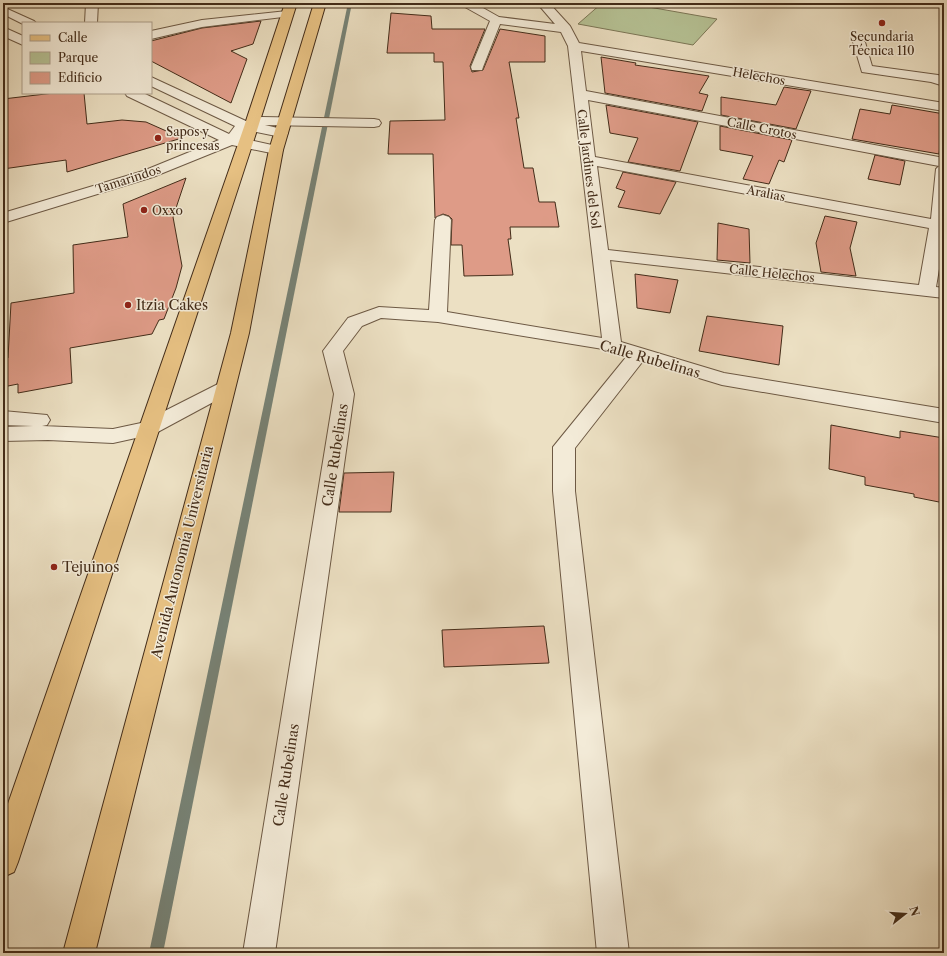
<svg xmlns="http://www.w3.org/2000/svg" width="947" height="956" font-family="'Libre Caslon Text',serif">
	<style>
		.green { fill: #b6c295; stroke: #7c7757 }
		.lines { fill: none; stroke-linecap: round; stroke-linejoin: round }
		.stream { fill: #778377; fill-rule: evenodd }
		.building { fill: #de9b87; stroke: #432c19 }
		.minor-casing { stroke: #6d5944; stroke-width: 2 }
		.major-casing { stroke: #432c19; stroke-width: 2 }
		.minor { fill: #f3ebd8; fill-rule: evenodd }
		.major { fill: #e6c082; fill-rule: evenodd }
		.poi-dot { fill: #8f2418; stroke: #f3ebd8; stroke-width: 1.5 }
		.labels { text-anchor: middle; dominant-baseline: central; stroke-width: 3; stroke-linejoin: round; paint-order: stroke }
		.far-poi-label { font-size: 12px; fill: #432c19; stroke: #f3ebd8; text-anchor: start }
		.far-street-label { font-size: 12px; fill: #432c19; stroke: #f3ebd8 }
		.poi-label { font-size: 14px; fill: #432c19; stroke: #f3ebd8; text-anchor: start }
		.street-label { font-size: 14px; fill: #432c19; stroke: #f3ebd8 }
	</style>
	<rect width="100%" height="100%" fill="#ece0c3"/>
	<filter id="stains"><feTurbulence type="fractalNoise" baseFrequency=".005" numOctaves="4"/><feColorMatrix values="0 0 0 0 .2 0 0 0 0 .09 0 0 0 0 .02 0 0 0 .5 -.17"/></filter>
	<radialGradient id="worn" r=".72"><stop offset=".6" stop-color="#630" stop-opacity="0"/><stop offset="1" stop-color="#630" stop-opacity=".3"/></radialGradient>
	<path class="green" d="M 602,3 L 626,3 L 717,19 L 693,45 L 578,24 Z"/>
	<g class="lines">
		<path class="stream" d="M 348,3 L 352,3 L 163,953 L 149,953 Z"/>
	</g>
	<path class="building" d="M 391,13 L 431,16 L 432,29 L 485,29 L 470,66 L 472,72 L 483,70 L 500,29 L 545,36 L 545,62 L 509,62 L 519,118 L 516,118 L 524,168 L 533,168 L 539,202 L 555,202 L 559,227 L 510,227 L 511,239 L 508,239 L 513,275 L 464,276 L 462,245 L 451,245 L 452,219 L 449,216 L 443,214 L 435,218 L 433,154 L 388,154 L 390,121 L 445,120 L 443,62 L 434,62 L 434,53 L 387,53 Z
		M 261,21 L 253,44 L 231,51 L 247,59 L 231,103 L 151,61 L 151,41 L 202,28 Z
		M 601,57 L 636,63 L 635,65 L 709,76 L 699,93 L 708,95 L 702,111 L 605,93 Z
		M 784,87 L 811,91 L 796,129 L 721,115 L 721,97 L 776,105 Z
		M 54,93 L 84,93 L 87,124 L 122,120 L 146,122 L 182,138 L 67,172 L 66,160 L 3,169 L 3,99 Z
		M 606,105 L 698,122 L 680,171 L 628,162 L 638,138 L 610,133 Z
		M 892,105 L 944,114 L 939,154 L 852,139 L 860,109 L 890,114 Z
		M 720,126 L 792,140 L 784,162 L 779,160 L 769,184 L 743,179 L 753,156 L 720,150 Z
		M 875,155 L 905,161 L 900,185 L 868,179 Z
		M 623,172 L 676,182 L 660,214 L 618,207 L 625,191 L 616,188 Z
		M 186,178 L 173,217 L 182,266 L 176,288 L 164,319 L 159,320 L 152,334 L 70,348 L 72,383 L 18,393 L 18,384 L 3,387 L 3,359 L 8,358 L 11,303 L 74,293 L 73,245 L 128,237 L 123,204 Z
		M 825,216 L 857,222 L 850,248 L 856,276 L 821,272 L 816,243 Z
		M 718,223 L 749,229 L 750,263 L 717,260 Z
		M 635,274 L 678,280 L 670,313 L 637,308 Z
		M 707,316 L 783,326 L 779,365 L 699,351 Z
		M 831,425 L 900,438 L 900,431 L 944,438 L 944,503 L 914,497 L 914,494 L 865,485 L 865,477 L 829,469 Z
		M 394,472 L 391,512 L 339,512 L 344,473 Z
		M 544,626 L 549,663 L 444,667 L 442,630 Z"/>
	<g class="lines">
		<g class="minor-casing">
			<path id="minor" d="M 86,3 L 98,3 L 97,23 L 85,23 Z
				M 465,3 L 477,3 L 476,4 L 499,17 L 555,24 L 537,3 L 549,3 L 570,26 L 579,43 L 944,103 L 944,111 L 581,51 L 586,91 L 944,158 L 944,239 L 936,287 L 944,288 L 944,298 L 610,260 L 621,342 L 724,373 L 944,409 L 944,423 L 722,385 L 643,361 L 575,448 L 575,491 L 629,953 L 597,953 L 553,491 L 553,447 L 627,356 L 609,350 L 438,322 L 381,318 L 362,326 L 343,351 L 354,394 L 275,953 L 243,953 L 334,394 L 323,351 L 348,318 L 379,307 L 429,310 L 435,220 L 437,217 L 443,215 L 449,217 L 451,220 L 447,312 L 602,338 L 568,46 L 561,32 L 500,24 L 483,67 L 482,70 L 472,70 L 471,67 L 490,21 L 465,7 L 463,5 ZM 588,100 L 939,166 L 936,169 L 931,219 L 595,157 ZM 597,166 L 929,228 L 919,285 L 608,250 Z
				M 3,7 L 34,21 L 36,23 L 23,24 L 3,14 Z
				M 287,11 L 291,12 L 293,14 L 291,16 L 202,27 L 151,39 L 151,31 L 202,20 Z
				M 3,27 L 23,36 L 23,45 L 3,36 Z
				M 859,38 L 865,42 L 872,66 L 938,75 L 944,78 L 944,86 L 931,82 L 862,72 L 853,42 Z
				M 151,77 L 248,122 L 257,124 L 255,121 L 257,118 L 262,117 L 374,119 L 379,120 L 381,123 L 379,126 L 374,127 L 265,125 L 286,130 L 288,133 L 286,136 L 281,137 L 247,130 L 241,138 L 281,147 L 283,150 L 281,153 L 276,154 L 232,145 L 153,177 L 3,223 L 3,213 L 143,171 L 219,140 L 127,96 L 125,93 L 143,93 L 229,134 L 235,126 L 151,86 Z
				M 225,382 L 232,384 L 235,388 L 232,392 L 154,434 L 113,443 L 48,440 L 3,441 L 3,427 L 33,426 L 3,425 L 3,411 L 47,415 L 50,420 L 47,425 L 42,426 L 113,429 L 141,423 L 218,384 Z"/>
		</g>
		<g class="major-casing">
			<path id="major" d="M 285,3 L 297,3 L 258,127 L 18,862 L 14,872 L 3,877 L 3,818 L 244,127 Z
				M 314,3 L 326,3 L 283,150 L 249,333 L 95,953 L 63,953 L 231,333 L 269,150 Z"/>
		</g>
		<use href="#minor" class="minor"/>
		<use href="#major" class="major"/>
	</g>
	<g class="poi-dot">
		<circle cx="882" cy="23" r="4"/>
		<circle cx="158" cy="138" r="4"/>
		<circle cx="144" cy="210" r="4"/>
		<circle cx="128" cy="305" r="4"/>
		<circle cx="54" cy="567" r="4"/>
	</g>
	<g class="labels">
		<g class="far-poi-label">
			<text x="882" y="36" text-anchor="middle">Secundaria<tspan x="882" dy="14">Técnica 110</tspan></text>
			<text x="166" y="131">Sapos y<tspan x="166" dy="14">princesas</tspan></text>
			<text x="152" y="210">Oxxo</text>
		</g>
		<g class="far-street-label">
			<text transform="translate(759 76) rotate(10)">Helechos</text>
			<text transform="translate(762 128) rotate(11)">Calle Crotos</text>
			<text transform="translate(589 169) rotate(83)">Calle Jardines del Sol</text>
			<text transform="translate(128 179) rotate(-18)">Tamarindos</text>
			<text transform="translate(766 193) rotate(11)">Aralias</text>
			<text transform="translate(772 273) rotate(6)">Calle Helechos</text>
		</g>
		<g class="poi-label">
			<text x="136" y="305">Itzia Cakes</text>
			<text x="62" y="567">Tejuinos</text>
		</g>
		<g class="street-label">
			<text transform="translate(650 359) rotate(16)">Calle Rubelinas</text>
			<text transform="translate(335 455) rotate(-81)">Calle Rubelinas</text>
			<text transform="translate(182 552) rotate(-76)">Avenida Autonomía Universitaria</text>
			<text transform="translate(286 775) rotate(-81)">Calle Rubelinas</text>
		</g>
	</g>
	<rect width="947" height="956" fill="none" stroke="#ece0c3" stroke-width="16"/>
	<rect x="4" y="4" width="939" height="948" fill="none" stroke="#432c19" stroke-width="2"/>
	<rect x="8" y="8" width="931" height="940" fill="none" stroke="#432c19"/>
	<rect x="22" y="22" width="130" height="72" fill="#f3ebd8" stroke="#ad9f8c"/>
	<rect x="30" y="35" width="20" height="6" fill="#e6c082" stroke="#ad9f8c"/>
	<text x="58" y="42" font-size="12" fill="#432c19">Calle</text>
	<rect x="30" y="52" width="20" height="12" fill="#b6c295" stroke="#ad9f8c"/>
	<text x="58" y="62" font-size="12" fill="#432c19">Parque</text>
	<rect x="30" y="72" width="20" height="12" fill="#de9b87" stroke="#ad9f8c"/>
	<text x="58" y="82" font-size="12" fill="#432c19">Edificio</text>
	<g transform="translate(905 914) rotate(73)" stroke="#f3ebd8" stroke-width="3" paint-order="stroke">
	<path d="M0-3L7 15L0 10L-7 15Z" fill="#432c19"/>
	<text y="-6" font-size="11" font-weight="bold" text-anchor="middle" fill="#432c19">N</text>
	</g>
	<rect width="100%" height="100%" filter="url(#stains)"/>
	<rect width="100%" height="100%" fill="url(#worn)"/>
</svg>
